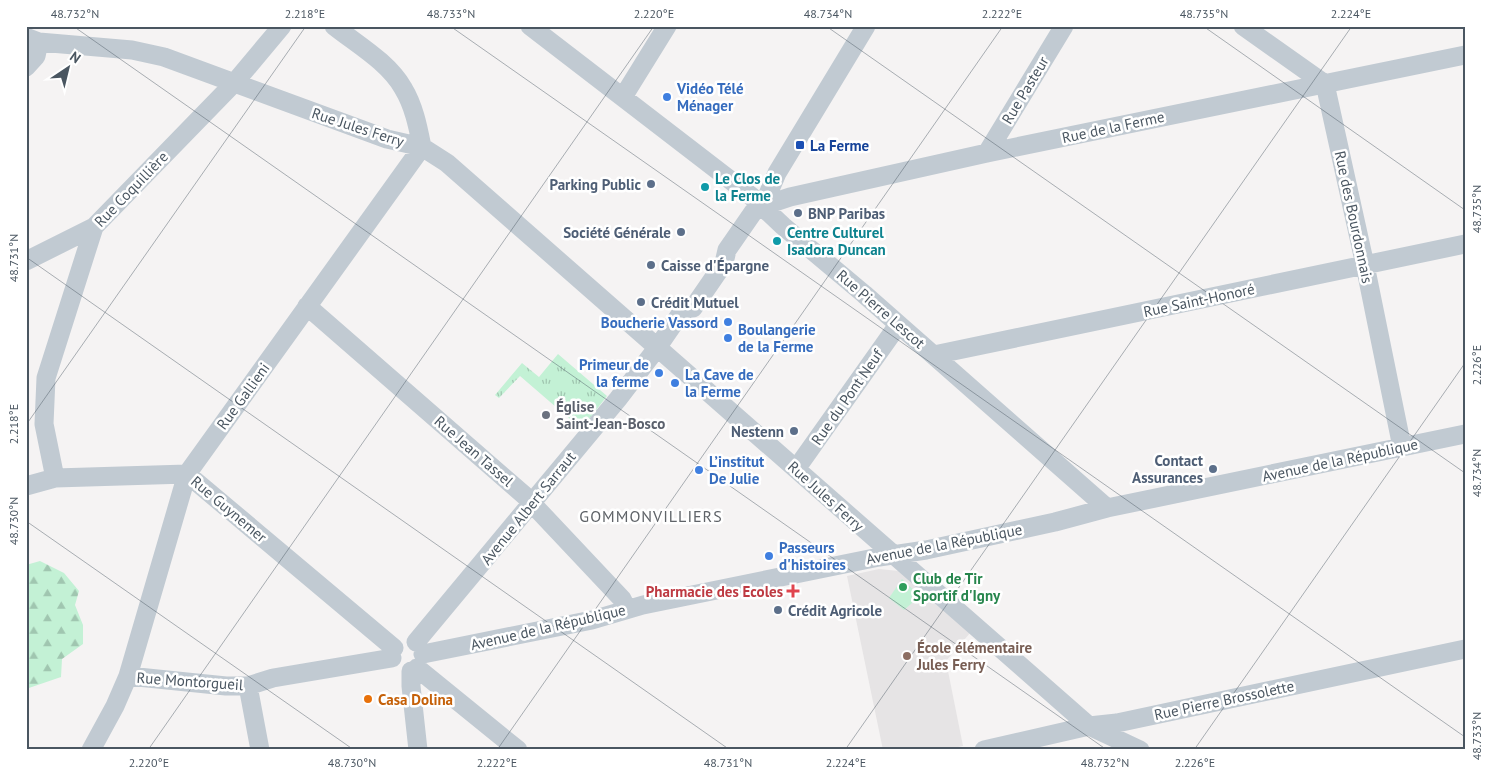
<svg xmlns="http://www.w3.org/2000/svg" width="1491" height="776" font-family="'PT Sans',sans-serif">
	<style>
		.education { fill: #e6e4e5 }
		.grass { fill: url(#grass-tufts) }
		.forest { fill: url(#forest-firs) }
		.garden { fill: #c3f1d5 }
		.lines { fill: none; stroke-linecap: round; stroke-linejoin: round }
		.minor { stroke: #c1cad2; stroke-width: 19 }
		.ticks { fill: none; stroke: #4a5661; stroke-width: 1; stroke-opacity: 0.45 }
		.shop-dot { fill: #3f7fe0; stroke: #fff; stroke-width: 2 }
		.transit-dot { fill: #1a4fb4; stroke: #fff; stroke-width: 2 }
		.service-dot { fill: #5c6f8a; stroke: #fff; stroke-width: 2 }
		.culture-dot { fill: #0f9aa8; stroke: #fff; stroke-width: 2 }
		.worship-dot { fill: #6b7280; stroke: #fff; stroke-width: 2 }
		.leisure-dot { fill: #2e9e5b; stroke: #fff; stroke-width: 2 }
		.health-dot { fill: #e0444e; stroke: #fff; stroke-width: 2 }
		.education-dot { fill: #8d6e63; stroke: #fff; stroke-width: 2 }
		.food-dot { fill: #e8710a; stroke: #fff; stroke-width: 2 }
		.labels { text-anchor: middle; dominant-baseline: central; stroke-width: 5; stroke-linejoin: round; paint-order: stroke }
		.shop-label { font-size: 15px; font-weight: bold; fill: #366cbe; stroke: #fff; text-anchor: start }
		.street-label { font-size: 15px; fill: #4a5661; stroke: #fff }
		.transit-label { font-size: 15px; font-weight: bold; fill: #164399; stroke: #fff; text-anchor: start }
		.culture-label { font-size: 15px; font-weight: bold; fill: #0d838f; stroke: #fff; text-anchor: start }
		.service-label { font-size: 15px; font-weight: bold; fill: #4e5e75; stroke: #fff; text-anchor: end }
		.worship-label { font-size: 15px; font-weight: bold; fill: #5b616d; stroke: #fff; text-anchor: start }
		.leisure-label { font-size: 15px; font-weight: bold; fill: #27864d; stroke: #fff; text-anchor: start }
		.health-label { font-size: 15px; font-weight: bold; fill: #be3a42; stroke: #fff; text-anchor: end }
		.education-label { font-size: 15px; font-weight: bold; fill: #785e54; stroke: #fff; text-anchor: start }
		.food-label { font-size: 15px; font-weight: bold; fill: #c56008; stroke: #fff; text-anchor: start }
		.neighbourhood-label { font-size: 16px; letter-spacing: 1px; fill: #5f6368; stroke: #fff }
		.neatline { fill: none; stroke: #4a5661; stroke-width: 2 }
		.ticks-label { font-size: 12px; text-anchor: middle; fill: #4a5661 }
	</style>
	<defs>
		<pattern id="grass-tufts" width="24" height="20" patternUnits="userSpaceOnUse" patternTransform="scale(1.25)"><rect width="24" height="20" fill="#c3f1d5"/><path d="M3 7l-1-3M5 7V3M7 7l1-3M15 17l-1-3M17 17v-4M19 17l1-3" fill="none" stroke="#a0c6b0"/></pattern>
		<pattern id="forest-firs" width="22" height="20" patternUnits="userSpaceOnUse" patternTransform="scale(1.25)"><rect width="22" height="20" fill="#c3f1d5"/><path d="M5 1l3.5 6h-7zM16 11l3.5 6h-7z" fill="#a0c6b0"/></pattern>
	</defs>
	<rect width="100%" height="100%" fill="#f5f3f3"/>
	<path class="education" d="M 879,569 L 899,571 L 970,633 L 946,661 L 963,746 L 944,750 L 883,750 L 847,576 Z"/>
	<path class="grass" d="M 558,354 L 607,396 L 586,423 L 571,420 L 520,376 L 499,398 L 495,395 L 522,363 L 539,377 Z"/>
	<path class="forest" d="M 40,561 L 64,573 L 79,591 L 75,605 L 83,625 L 83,644 L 62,659 L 61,677 L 26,689 L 26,565 Z"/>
	<path class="garden" d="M 902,579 L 920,596 L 904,610 L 889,598 Z"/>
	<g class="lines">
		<path class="minor" d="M 334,26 C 358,45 388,62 403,88 C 414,106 418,127 422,147
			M 530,26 L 751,196 L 783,226 L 864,294 L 1107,508
			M 1243,26 L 1325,84 L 1365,265 L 1402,447
			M 26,37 L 39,42 L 132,50 L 164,57 L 387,139 L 422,147 L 447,163 L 1089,726 L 1140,750
			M 26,67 L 36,56 L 39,42
			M 623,97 L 667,26
			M 987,153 L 1064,26
			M 763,206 L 777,173 L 866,26
			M 26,261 L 94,227
			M 307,306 L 524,495 L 622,599 L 627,609
			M 934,355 L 1465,244
			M 796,469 L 898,325
			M 55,478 L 44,424 L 46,378 L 94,227 L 235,82 L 282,26
			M 26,486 L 55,478 L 187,474 L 394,648
			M 416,642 L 618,399 L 657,348 L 681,313 L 693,308 L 724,263 L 727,250 L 754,211 L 763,206 L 790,197 L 987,153 L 1465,55
			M 423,654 L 592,620 L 643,605 L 879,557 L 926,550 L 1055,522 L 1107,508 L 1465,434
			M 417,668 L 518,750
			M 411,671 L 411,686 L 418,750
			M 128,676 L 226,686 L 248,686 L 273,678 L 392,658
			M 248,686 L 260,750
			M 91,750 L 115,706 L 128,676 L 187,474 L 422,147
			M 984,750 L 1089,726 L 1117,723 L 1465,649"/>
	</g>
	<path class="ticks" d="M 73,26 L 1107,750M 450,26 L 1465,737M 826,26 L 1465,473M 1203,26 L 1465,210M 26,257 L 730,750M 26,425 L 306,26M 26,521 L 354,750M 148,750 L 654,26M 497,750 L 1003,26M 845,750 L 1352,26M 1194,750 L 1465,363"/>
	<g class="shop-dot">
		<circle cx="667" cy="97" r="5"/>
		<circle cx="728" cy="322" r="5"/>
		<circle cx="728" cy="338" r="5"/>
		<circle cx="659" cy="373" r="5"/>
		<circle cx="675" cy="383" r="5"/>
		<circle cx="699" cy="470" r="5"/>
		<circle cx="769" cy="556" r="5"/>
	</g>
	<rect class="transit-dot" x="795" y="140" width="10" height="10" rx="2.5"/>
	<g class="service-dot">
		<circle cx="651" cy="184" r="5"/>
		<circle cx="798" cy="213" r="5"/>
		<circle cx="681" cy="232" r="5"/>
		<circle cx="651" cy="265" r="5"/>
		<circle cx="641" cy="302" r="5"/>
		<circle cx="794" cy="431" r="5"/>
		<circle cx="1213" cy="469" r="5"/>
		<circle cx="778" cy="610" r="5"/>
	</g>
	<g class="culture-dot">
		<circle cx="705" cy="187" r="5"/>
		<circle cx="777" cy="241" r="5"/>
	</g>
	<circle class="worship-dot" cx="546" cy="415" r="5"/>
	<circle class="leisure-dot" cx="903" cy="587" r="5"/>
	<path class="health-dot" d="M790.5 583.5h5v5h5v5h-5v5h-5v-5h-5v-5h5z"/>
	<circle class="education-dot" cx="907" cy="656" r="5"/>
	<circle class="food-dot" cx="368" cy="699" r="5"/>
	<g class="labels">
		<g class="shop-label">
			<text x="677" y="88">Vidéo Télé<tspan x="677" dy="17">Ménager</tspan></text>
			<text x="718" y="322" text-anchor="end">Boucherie Vassord</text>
			<text x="738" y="329">Boulangerie<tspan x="738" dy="17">de la Ferme</tspan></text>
			<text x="649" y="364" text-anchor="end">Primeur de<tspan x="649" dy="17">la ferme</tspan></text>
			<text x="685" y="374">La Cave de<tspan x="685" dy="17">la Ferme</tspan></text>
			<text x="709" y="461">L’institut<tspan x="709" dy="17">De Julie</tspan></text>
			<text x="779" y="547">Passeurs<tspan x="779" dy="17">d'histoires</tspan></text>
		</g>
		<g class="street-label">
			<text transform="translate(1025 90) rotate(-59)">Rue Pasteur</text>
			<text transform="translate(358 127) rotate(18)">Rue Jules Ferry</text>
			<text transform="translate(1113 127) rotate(-12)">Rue de la Ferme</text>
			<text transform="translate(131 189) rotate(-46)">Rue Coquillière</text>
			<text transform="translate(1354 217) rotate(78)">Rue des Bourdonnais</text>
			<text transform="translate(1199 300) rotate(-12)">Rue Saint-Honoré</text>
			<text transform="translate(881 309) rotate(41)">Rue Pierre Lescot</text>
			<text transform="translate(243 396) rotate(-54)">Rue Gallieni</text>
			<text transform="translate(847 397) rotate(-55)">Rue du Pont Neuf</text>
			<text transform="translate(474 451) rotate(41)">Rue Jean Tassel</text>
			<text transform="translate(1340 460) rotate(-12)">Avenue de la République</text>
			<text transform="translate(826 496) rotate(42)">Rue Jules Ferry</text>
			<text transform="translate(528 508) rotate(-51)">Avenue Albert Sarraut</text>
			<text transform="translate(229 509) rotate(40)">Rue Guynemer</text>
			<text transform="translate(944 544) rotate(-11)">Avenue de la République</text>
			<text transform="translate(548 627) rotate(-13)">Avenue de la République</text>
			<text transform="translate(190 681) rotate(4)">Rue Montorgueil</text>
			<text transform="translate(1224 700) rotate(-12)">Rue Pierre Brossolette</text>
		</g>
		<g class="transit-label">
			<text x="810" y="145">La Ferme</text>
		</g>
		<g class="culture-label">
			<text x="715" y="178">Le Clos de<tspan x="715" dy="17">la Ferme</tspan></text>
			<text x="787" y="232">Centre Culturel<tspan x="787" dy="17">Isadora Duncan</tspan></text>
		</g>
		<g class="service-label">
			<text x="641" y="184">Parking Public</text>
			<text x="808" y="213" text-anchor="start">BNP Paribas</text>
			<text x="671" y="232">Société Générale</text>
			<text x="661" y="265" text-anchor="start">Caisse d'Épargne</text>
			<text x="651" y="302" text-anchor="start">Crédit Mutuel</text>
			<text x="784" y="431">Nestenn</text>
			<text x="1203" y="460">Contact<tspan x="1203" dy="17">Assurances</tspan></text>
			<text x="788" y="610" text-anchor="start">Crédit Agricole</text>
		</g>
		<g class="worship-label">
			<text x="556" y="406">Église<tspan x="556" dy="17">Saint-Jean-Bosco</tspan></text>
		</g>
		<g class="leisure-label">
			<text x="913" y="578">Club de Tir<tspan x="913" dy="17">Sportif d'Igny</tspan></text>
		</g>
		<g class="health-label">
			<text x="783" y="591">Pharmacie des Ecoles</text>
		</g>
		<g class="education-label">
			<text x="917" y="647">École élémentaire<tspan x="917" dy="17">Jules Ferry</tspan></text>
		</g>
		<g class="food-label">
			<text x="378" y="699">Casa Dolina</text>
		</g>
		<g class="neighbourhood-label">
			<text x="651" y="516">GOMMONVILLIERS</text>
		</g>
	</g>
	<rect width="1491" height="776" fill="none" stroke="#ffffff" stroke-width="55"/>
	<g transform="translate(68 68) rotate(35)" stroke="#ffffff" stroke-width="4" paint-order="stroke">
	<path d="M0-4L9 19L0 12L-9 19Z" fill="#4a5661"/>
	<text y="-8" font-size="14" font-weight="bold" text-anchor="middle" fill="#4a5661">N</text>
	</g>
	<rect x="28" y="28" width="1436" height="720" class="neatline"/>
	<g class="ticks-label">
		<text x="75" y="18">48.732°N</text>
		<text x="305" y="18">2.218°E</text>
		<text x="451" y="18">48.733°N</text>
		<text x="654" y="18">2.220°E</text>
		<text x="828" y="18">48.734°N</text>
		<text x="1002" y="18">2.222°E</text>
		<text x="1204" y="18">48.735°N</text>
		<text x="1351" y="18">2.224°E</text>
		<text transform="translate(1477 209) rotate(-90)" y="4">48.735°N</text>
		<text transform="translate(14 258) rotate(-90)" y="4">48.731°N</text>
		<text transform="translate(1477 365) rotate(-90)" y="4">2.226°E</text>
		<text transform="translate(14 424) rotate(-90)" y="4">2.218°E</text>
		<text transform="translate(1477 473) rotate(-90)" y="4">48.734°N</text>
		<text transform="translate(14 521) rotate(-90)" y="4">48.730°N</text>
		<text transform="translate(1477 736) rotate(-90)" y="4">48.733°N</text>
		<text x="149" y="767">2.220°E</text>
		<text x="352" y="767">48.730°N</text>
		<text x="497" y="767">2.222°E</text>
		<text x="728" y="767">48.731°N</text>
		<text x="846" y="767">2.224°E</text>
		<text x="1105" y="767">48.732°N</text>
		<text x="1195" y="767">2.226°E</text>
	</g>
</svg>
